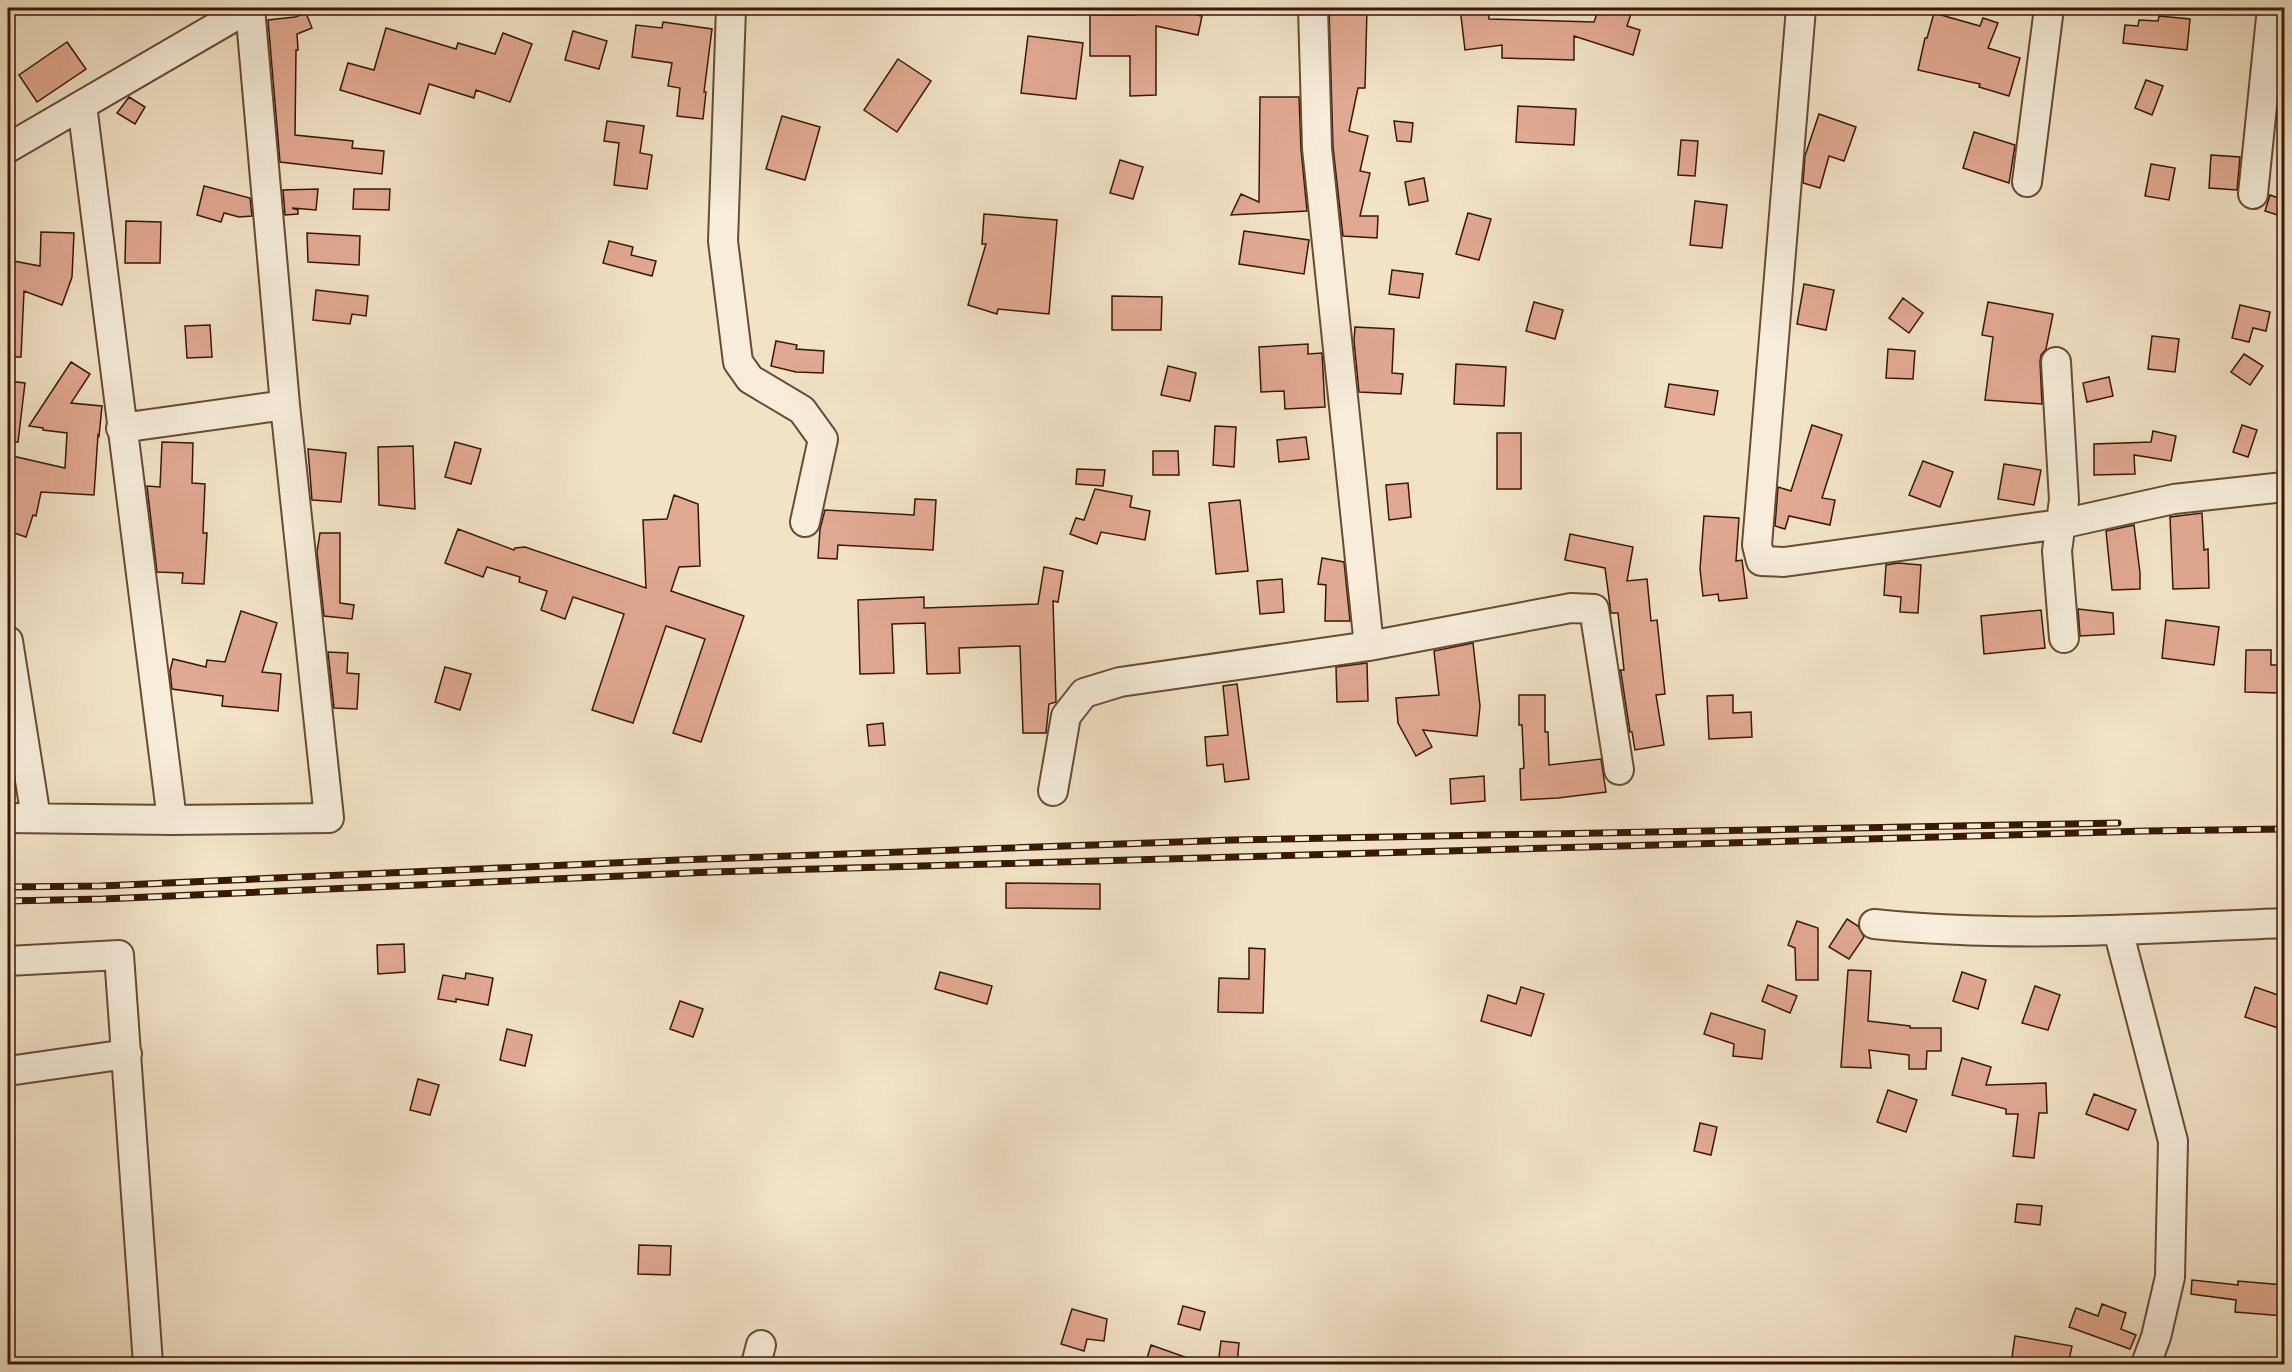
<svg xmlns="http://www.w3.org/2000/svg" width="2292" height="1372" font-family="'IM FELL DW Pica',serif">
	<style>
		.building { fill: #e2a992; stroke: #371904; stroke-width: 1.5 }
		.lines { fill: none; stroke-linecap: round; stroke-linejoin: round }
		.minor-casing { stroke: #664c34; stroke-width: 32 }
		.minor { stroke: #f7edda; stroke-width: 28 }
		.rail-casing { stroke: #371904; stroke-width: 7 }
		.rail { stroke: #f7edda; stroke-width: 4.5; stroke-dasharray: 14; stroke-linecap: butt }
	</style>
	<rect width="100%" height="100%" fill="#f2e3c6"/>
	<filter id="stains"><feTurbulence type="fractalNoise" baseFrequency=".00333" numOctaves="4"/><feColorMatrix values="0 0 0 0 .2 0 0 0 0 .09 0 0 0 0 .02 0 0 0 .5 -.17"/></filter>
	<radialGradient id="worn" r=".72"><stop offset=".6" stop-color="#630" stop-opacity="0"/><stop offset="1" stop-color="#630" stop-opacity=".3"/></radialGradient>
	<path class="building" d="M 1135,8 L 1172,8 L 1172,10 L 1202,16 L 1198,35 L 1156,26 L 1156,95 L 1130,96 L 1130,56 L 1090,56 L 1090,15 L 1135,15 Z
		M 1329,8 L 1367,8 L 1365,88 L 1358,88 L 1349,131 L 1368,136 L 1360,171 L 1370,173 L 1360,216 L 1378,216 L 1377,238 L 1343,236 L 1333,147 Z
		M 1460,8 L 1488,8 L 1489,19 L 1594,22 L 1599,8 L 1622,8 L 1632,11 L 1627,26 L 1640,30 L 1633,55 L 1574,36 L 1574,60 L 1502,58 L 1502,45 L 1465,50 Z
		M 306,13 L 312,28 L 297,34 L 298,50 L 296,50 L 295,135 L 353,141 L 352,148 L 384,151 L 382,174 L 280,162 L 268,20 L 295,17 Z
		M 1934,13 L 1980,26 L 1983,18 L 1998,23 L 1988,48 L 2020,58 L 2009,96 L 1979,87 L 1980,84 L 1918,70 L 1925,38 L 1927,38 Z
		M 2159,16 L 2190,19 L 2187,50 L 2123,43 L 2125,25 L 2138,26 L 2139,20 L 2158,21 Z
		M 663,22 L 712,29 L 704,92 L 706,92 L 703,119 L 677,116 L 680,88 L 668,86 L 672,63 L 632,57 L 636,25 L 662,28 Z
		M 386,28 L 456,49 L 458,43 L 495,54 L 503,33 L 532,44 L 510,102 L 476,90 L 474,98 L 429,84 L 420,114 L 340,90 L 348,63 L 374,70 Z
		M 573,31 L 607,41 L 599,69 L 565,60 Z
		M 1028,36 L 1083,43 L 1076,99 L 1021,93 Z
		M 67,42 L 86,69 L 37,102 L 19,75 Z
		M 898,59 L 931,81 L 897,132 L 864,110 Z
		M 2146,80 L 2163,86 L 2152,115 L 2135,108 Z
		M 129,97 L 145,107 L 135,124 L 117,113 Z
		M 1260,97 L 1299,97 L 1301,150 L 1307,211 L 1231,215 L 1241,194 L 1259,202 Z
		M 1518,106 L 1576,109 L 1574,145 L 1516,142 Z
		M 1819,114 L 1856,127 L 1844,161 L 1829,156 L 1820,188 L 1803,183 L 1805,156 Z
		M 782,116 L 820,127 L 805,180 L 766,169 Z
		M 607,121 L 644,126 L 640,153 L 652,155 L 647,189 L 614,185 L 619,143 L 604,141 Z
		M 1394,121 L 1413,123 L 1411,142 L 1397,141 Z
		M 1974,132 L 2015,145 L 2009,183 L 1963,168 Z
		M 1681,140 L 1698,141 L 1695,176 L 1678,175 Z
		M 2211,155 L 2240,157 L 2237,190 L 2209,188 Z
		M 1120,160 L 1143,167 L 1133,199 L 1110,193 Z
		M 2151,164 L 2175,168 L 2169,200 L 2145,196 Z
		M 1424,178 L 1428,201 L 1409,205 L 1405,182 Z
		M 204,186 L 250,198 L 252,216 L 239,217 L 224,213 L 221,222 L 197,215 Z
		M 318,189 L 316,210 L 292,208 L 298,210 L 298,214 L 285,215 L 283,190 Z
		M 354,189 L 390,189 L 389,210 L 353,209 Z
		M 2270,195 L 2284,200 L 2284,217 L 2265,211 Z
		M 1695,201 L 1727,205 L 1722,248 L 1690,245 Z
		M 1468,213 L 1491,219 L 1479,260 L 1456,254 Z
		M 984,214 L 1057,220 L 1049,314 L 998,309 L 997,314 L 968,305 L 986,244 L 982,244 Z
		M 126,221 L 161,222 L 160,263 L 125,263 Z
		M 1244,231 L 1309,240 L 1304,274 L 1239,264 Z
		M 41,232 L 74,233 L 72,277 L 62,305 L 24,291 L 21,357 L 8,357 L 8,260 L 40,266 Z
		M 307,233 L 360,236 L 359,265 L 308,262 Z
		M 609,241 L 633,247 L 631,255 L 656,261 L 652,276 L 603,263 Z
		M 1392,270 L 1423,274 L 1419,298 L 1389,294 Z
		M 1804,284 L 1834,290 L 1826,330 L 1797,324 Z
		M 316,290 L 368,296 L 366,316 L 352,314 L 350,324 L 313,320 Z
		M 1112,296 L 1162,297 L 1161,330 L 1112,330 Z
		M 1903,298 L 1923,313 L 1909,333 L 1889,318 Z
		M 1534,302 L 1563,310 L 1555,339 L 1526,331 Z
		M 1988,302 L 2053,314 L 2046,349 L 2041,355 L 2040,362 L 2042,404 L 1985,400 L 1993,337 L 1982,335 Z
		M 2240,305 L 2270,312 L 2266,331 L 2253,328 L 2249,342 L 2232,338 Z
		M 210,325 L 212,357 L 187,358 L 185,326 Z
		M 1355,327 L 1394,329 L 1392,373 L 1403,374 L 1401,394 L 1359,392 L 1354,341 Z
		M 2152,336 L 2179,339 L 2175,372 L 2148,369 Z
		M 776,341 L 797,345 L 796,349 L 824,351 L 823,373 L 796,372 L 771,366 Z
		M 1308,344 L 1308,354 L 1322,353 L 1325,407 L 1285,409 L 1284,391 L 1261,392 L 1259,347 Z
		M 1888,349 L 1915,351 L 1913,379 L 1886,378 Z
		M 2244,354 L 2263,366 L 2250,385 L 2231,372 Z
		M 71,362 L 90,374 L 71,403 L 102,406 L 99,436 L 98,435 L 94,495 L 41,492 L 36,516 L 33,515 L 26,537 L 8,531 L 8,455 L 65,468 L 67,433 L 43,430 L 43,428 L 29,426 Z
		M 1456,364 L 1506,367 L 1504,406 L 1454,404 Z
		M 1168,366 L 1196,373 L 1190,401 L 1161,395 Z
		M 2109,377 L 2113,396 L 2087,402 L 2083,383 Z
		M 8,381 L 25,383 L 18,442 L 8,442 Z
		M 1669,384 L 1718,391 L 1714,415 L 1665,407 Z
		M 1812,425 L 1842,435 L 1822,498 L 1835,500 L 1830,525 L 1789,516 L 1785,529 L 1775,526 L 1778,487 L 1791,491 Z
		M 2242,425 L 2257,430 L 2248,457 L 2233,452 Z
		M 1215,426 L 1236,427 L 1234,467 L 1213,465 Z
		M 2153,431 L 2176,436 L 2171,461 L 2134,455 L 2135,474 L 2094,475 L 2094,444 L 2151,442 Z
		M 1497,433 L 1521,433 L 1521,489 L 1497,489 Z
		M 1306,437 L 1309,459 L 1279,462 L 1277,440 Z
		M 162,442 L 193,443 L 192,483 L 205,484 L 203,533 L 207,533 L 204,584 L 182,583 L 183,573 L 157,572 L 147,486 L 160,487 Z
		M 455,442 L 481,449 L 471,484 L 445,477 Z
		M 413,446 L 415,509 L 379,505 L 378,447 Z
		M 308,449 L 346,453 L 341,502 L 312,500 Z
		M 1153,451 L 1178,451 L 1179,475 L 1153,475 Z
		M 1923,461 L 1953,472 L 1940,507 L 1909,495 Z
		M 2004,464 L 2041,470 L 2034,505 L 1998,499 Z
		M 1077,469 L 1105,470 L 1103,486 L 1076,484 Z
		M 1408,483 L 1411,517 L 1389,520 L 1386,485 Z
		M 1095,489 L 1132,496 L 1130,507 L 1150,511 L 1145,540 L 1101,532 L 1097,544 L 1070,534 L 1076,518 L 1084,520 Z
		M 674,495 L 698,504 L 700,566 L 679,567 L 671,591 L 744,616 L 701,742 L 673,733 L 705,639 L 666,626 L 633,723 L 592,710 L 624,614 L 573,597 L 565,619 L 541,610 L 547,591 L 519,582 L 520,577 L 487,567 L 483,577 L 445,563 L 458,529 L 514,550 L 515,548 L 525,547 L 646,588 L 643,520 L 667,519 Z
		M 915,499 L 936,500 L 933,550 L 838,545 L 837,559 L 818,558 L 820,529 L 825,510 L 914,515 Z
		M 1240,500 L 1248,571 L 1216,574 L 1209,503 Z
		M 2202,513 L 2204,550 L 2208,549 L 2209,588 L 2173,589 L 2170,517 Z
		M 1704,516 L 1739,518 L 1736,561 L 1742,560 L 1747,598 L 1719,601 L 1718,594 L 1703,596 L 1700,569 Z
		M 2134,525 L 2140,573 L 2140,589 L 2112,590 L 2106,531 Z
		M 320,533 L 340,533 L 340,603 L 354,605 L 352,619 L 324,616 L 317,552 Z
		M 1570,534 L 1633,547 L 1627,581 L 1647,579 L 1651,621 L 1657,620 L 1665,694 L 1656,695 L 1664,745 L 1635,750 L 1632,732 L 1630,732 L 1621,673 L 1620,670 L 1624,670 L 1618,613 L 1611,613 L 1605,568 L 1565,560 Z
		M 1322,558 L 1344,562 L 1350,621 L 1325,621 L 1326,585 L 1318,584 Z
		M 1898,563 L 1921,565 L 1918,613 L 1900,612 L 1901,597 L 1884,595 L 1886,565 Z
		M 1044,567 L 1063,571 L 1058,602 L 1053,601 L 1056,702 L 1049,704 L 1046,733 L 1023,733 L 1020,646 L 959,648 L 960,673 L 927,674 L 925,623 L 892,624 L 894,673 L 860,674 L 858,600 L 924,597 L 924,608 L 1038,604 Z
		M 1282,579 L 1284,612 L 1260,614 L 1257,581 Z
		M 2078,609 L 2113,613 L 2114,634 L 2080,636 Z
		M 2041,610 L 2045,648 L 1984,654 L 1981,616 Z
		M 241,611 L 277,623 L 262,672 L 281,674 L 278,711 L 222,706 L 223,696 L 172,689 L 170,671 L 173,659 L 206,667 L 207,660 L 225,662 Z
		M 2166,620 L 2219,627 L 2214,665 L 2162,658 Z
		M 1473,643 L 1480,706 L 1477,736 L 1423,730 L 1432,747 L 1416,756 L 1398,723 L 1396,698 L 1439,695 L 1434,651 Z
		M 2246,650 L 2271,650 L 2271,665 L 2281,665 L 2280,693 L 2245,692 Z
		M 328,652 L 348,653 L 347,673 L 359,674 L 357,709 L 334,708 Z
		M 1367,663 L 1368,701 L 1337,702 L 1336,667 Z
		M 445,667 L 471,674 L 460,710 L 435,702 Z
		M 1237,684 L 1249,779 L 1225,782 L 1223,764 L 1207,766 L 1205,737 L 1228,735 L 1223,686 Z
		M 1519,695 L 1545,695 L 1545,732 L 1548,732 L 1549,765 L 1601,759 L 1606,792 L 1558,798 L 1521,800 L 1520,769 L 1524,768 L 1522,725 L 1519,725 Z
		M 1733,695 L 1733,713 L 1751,712 L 1752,737 L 1709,739 L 1707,696 Z
		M 883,723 L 885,745 L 869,746 L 867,725 Z
		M 1484,776 L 1485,801 L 1451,804 L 1450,779 Z
		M 1006,883 L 1100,884 L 1100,909 L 1006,908 Z
		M 1847,919 L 1858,926 L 1864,937 L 1849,959 L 1829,947 Z
		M 1797,921 L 1818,928 L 1818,980 L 1796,980 L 1795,948 L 1788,945 Z
		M 404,944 L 405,972 L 378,974 L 377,945 Z
		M 1249,948 L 1265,949 L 1263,1013 L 1218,1012 L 1219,978 L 1249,979 Z
		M 1848,970 L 1871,971 L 1868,1021 L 1910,1026 L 1910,1028 L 1941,1028 L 1941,1051 L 1927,1051 L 1926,1069 L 1909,1069 L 1909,1055 L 1869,1050 L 1871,1068 L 1841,1067 Z
		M 940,972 L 992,986 L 987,1004 L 935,989 Z
		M 1962,972 L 1986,980 L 1978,1009 L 1953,1001 Z
		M 466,973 L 493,978 L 488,1005 L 456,999 L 456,1002 L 438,999 L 443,975 L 465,979 Z
		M 1768,985 L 1797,996 L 1790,1013 L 1762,1001 Z
		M 2035,986 L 2060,995 L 2048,1030 L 2022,1023 Z
		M 1521,987 L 1544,994 L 1531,1036 L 1481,1021 L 1488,995 L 1516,1004 Z
		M 2255,987 L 2284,997 L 2284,1030 L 2245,1017 Z
		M 680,1001 L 703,1009 L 693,1037 L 670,1029 Z
		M 1711,1013 L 1765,1030 L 1762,1059 L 1733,1056 L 1734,1044 L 1704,1034 Z
		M 507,1029 L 532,1035 L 525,1066 L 500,1060 Z
		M 1962,1058 L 1991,1067 L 1986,1085 L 2046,1083 L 2047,1113 L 2039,1113 L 2034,1158 L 2013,1156 L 2018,1114 L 2006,1114 L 2006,1109 L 1952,1095 Z
		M 418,1079 L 439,1085 L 430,1115 L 410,1110 Z
		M 1888,1090 L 1917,1100 L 1906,1132 L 1877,1122 Z
		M 2094,1094 L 2136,1110 L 2128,1130 L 2086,1114 Z
		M 1700,1123 L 1717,1127 L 1711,1155 L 1694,1151 Z
		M 2017,1204 L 2042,1206 L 2040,1225 L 2015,1222 Z
		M 639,1245 L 671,1246 L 670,1275 L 638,1274 Z
		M 2192,1280 L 2238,1285 L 2238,1281 L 2284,1285 L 2284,1316 L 2235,1312 L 2236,1300 L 2191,1294 Z
		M 2102,1304 L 2126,1313 L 2121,1329 L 2136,1335 L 2130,1349 L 2069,1327 L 2076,1308 L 2098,1316 Z
		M 1183,1306 L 1205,1312 L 1200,1330 L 1178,1324 Z
		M 1072,1309 L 1107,1319 L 1104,1341 L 1087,1339 L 1084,1351 L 1061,1344 Z
		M 2015,1336 L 2072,1346 L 2068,1365 L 2026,1365 L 2028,1360 L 2012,1357 Z
		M 1221,1341 L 1239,1343 L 1237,1365 L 1218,1365 Z
		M 1151,1345 L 1199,1362 L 1199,1365 L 1145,1365 Z"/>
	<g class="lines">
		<g class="minor-casing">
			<path id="minor" d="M 731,8 L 723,241 L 738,362 L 750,379 L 802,410 L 823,439 L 805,522
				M 1313,8 L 1317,148 L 1369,646
				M 1801,8 L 1757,545 L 1761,561 L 1784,562 L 2061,524 L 2174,499 L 2284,487
				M 82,105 L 172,820
				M 8,148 L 249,8
				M 2027,182 L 2049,8
				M 2253,194 L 2272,8
				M 2056,362 L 2064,500 L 2057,551 L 2064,638
				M 121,428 L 285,405
				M 8,641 L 36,818
				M 1053,791 L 1066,716 L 1084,693 L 1120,682 L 1369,646 L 1571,608 L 1594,609 L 1619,770
				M 8,818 L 172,820 L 329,818 L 285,405 L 250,8
				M 1874,924 C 2010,938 2148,929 2284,923
				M 2118,930 L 2173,1141 L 2170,1277 L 2156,1337 L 2146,1364
				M 8,961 L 119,955 L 148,1364
				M 8,1071 L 127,1054
				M 756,1364 L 761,1345"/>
		</g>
		<use href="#minor" class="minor"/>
		<g class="rail-casing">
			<path id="rail" d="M 8,887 L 101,886 L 678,860 L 1233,840 L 2118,823
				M 8,901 L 103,899 L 713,872 L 2147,831 L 2284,829"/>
		</g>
		<use href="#rail" class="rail"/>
	</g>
	<rect width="2292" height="1372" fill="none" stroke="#f2e3c6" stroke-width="30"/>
	<rect x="9" y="9" width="2274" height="1354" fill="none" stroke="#371904" stroke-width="3"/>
	<rect x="15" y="15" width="2262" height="1342" fill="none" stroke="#371904" stroke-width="1.5"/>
	<rect width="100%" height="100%" filter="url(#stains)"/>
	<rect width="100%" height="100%" fill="url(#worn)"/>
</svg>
